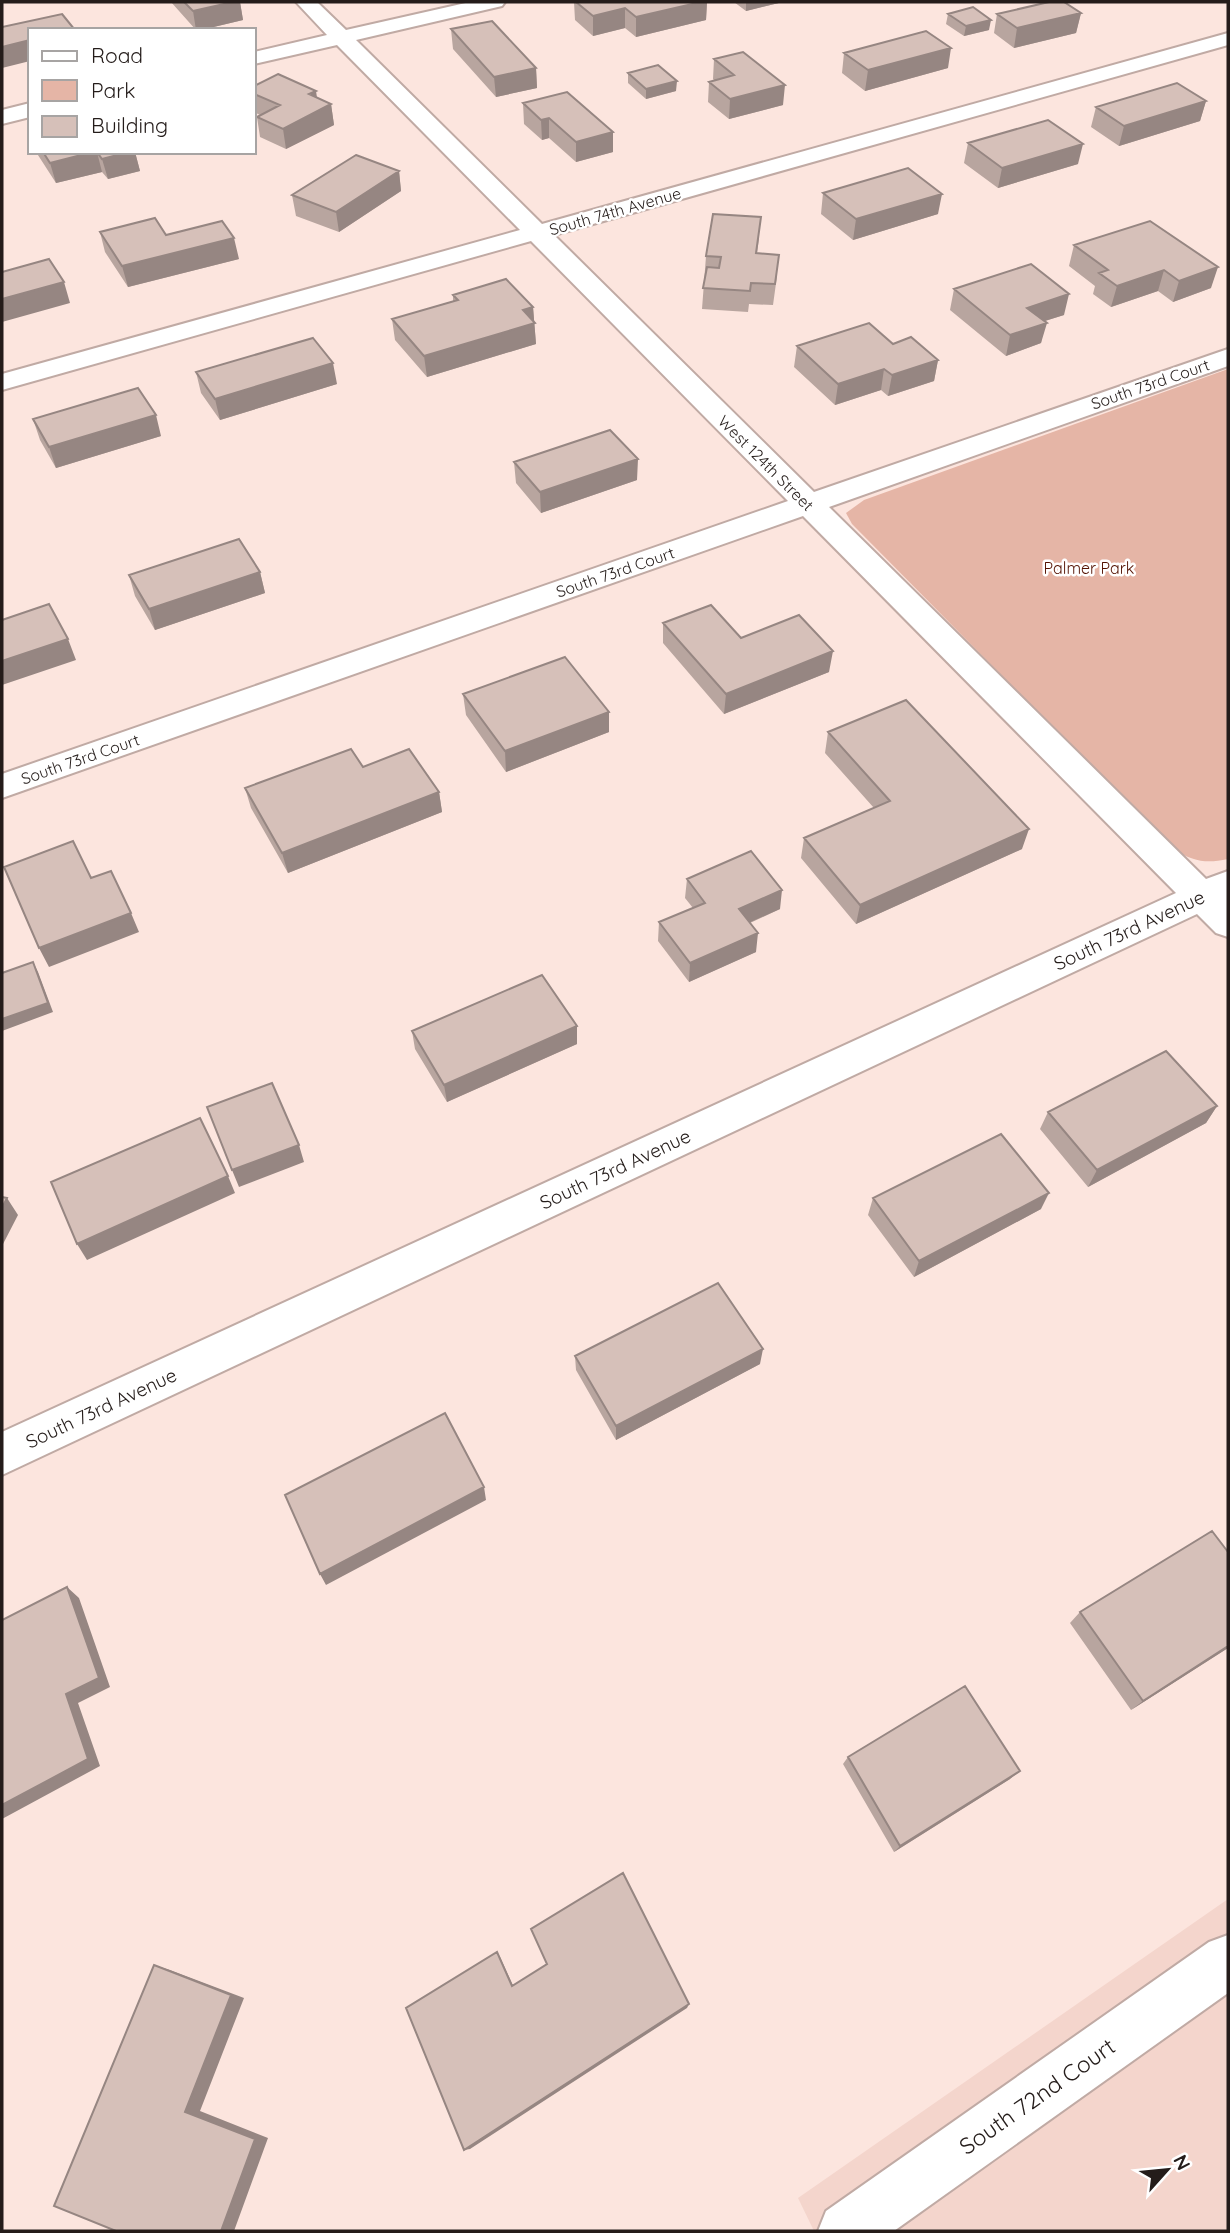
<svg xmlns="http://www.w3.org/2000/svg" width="1230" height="2233" font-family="Quicksand,sans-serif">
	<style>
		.built { fill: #f4d5cc }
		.green { fill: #e5b5a6 }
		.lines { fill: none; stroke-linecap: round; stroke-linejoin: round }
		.street-casing { stroke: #c0aaa4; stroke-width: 4 }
		.street { fill: #fff; fill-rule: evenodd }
		.wall { fill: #b8a59f }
		.shaded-wall { fill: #968682 }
		.building { fill: #d6c0b9; stroke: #968682; stroke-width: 2 }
		.labels { text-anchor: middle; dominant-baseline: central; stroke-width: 5; stroke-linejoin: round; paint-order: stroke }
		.far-street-label { font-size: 16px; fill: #241c1a; stroke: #fff }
		.far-park-label { font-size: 16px; fill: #531100; stroke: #fff }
		.street-label { font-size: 19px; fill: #241c1a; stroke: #fff }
		.near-street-label { font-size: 23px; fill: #241c1a; stroke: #fff }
	</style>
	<rect width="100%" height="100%" fill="#fce5de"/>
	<path class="built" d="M 1228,1899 L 1228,2231 L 814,2231 L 798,2198 Z"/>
	<path class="green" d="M 1228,369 L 1228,859 C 1205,864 1194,861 1174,850 L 852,524 L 846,513 L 864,500 Z"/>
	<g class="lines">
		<g class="street-casing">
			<path id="street" d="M 296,2 L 317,2 L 346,30 L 470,2 L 505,2 L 502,6 L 356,40 L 542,224 L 1228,33 L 1228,45 L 554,235 L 814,492 L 1228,349 L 1228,366 L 829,507 L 1206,879 L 1228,871 L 1228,937 L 1216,933 L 1197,914 L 2,1475 L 2,1432 L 1176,893 L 803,516 L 2,798 L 2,774 L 788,501 L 531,241 L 2,390 L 2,374 L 520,230 L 337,45 L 254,64 L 254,52 L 327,35 Z
				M 30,103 L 30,117 L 2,124 L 2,110 Z
				M 1228,1935 L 1228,1993 L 894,2231 L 818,2231 L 826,2211 L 1209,1942 Z"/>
		</g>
		<use href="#street" class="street"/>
	</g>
	<path class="wall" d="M 171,2 L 240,2 L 243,20 L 201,30 L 196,30 Z
		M 574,2 L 707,2 L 706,20 L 636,37 L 625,28 L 593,36 L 575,20 Z
		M 734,2 L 783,2 L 746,11 Z
		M 1113,2 L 1139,2 L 1138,3 Z
		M 1081,13 L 1076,33 L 1014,48 L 994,33 L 997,14 Z
		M 948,14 L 989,30 L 964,36 L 946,24 Z
		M 451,29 L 536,68 L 537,88 L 496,97 L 453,49 Z
		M 844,53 L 948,68 L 865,91 L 842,73 Z
		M 714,59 L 783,105 L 729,119 L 708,102 L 709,82 L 714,80 L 713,79 Z
		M 628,73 L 676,91 L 646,99 L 628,83 Z
		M 254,86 L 317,98 L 331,104 L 334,125 L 286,149 L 260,137 L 257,117 L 260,115 L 254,112 Z
		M 1206,101 L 1200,121 L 1119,146 L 1091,127 L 1096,107 Z
		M 523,103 L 613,132 L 613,152 L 576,162 L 549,138 L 542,140 L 524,124 Z
		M 968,143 L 1078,164 L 998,188 L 964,163 Z
		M 36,152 L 135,152 L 140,171 L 108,179 L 102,172 L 56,183 Z
		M 399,171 L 401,191 L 339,232 L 296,216 L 292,195 Z
		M 823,193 L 938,214 L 853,240 L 821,214 Z
		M 1150,221 L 1211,288 L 1173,302 L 1158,291 L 1111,307 L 1093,294 L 1095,286 L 1069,266 L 1074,245 Z
		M 100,232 L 166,235 L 239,259 L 128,287 L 105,252 Z
		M 759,238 L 757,253 L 777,276 L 773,305 L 749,304 L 748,312 L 702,309 L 706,256 Z
		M 954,289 L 1064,315 L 1045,321 L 1041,343 L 1006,356 L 950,310 Z
		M 453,295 L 533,307 L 536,344 L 427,377 L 395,340 L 392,319 L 453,301 Z
		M 893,344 L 938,360 L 934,381 L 888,396 L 881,390 L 835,405 L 794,367 L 797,346 Z
		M 196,372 L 337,384 L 220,420 L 201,393 Z
		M 33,419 L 161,436 L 56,468 L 40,440 Z
		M 514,462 L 637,480 L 541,513 L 516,483 Z
		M 260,572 L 265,593 L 155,630 L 135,596 L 129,575 Z
		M 663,623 L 741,638 L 829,672 L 724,714 L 663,643 Z
		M 463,694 L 609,712 L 609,732 L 506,772 L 466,715 Z
		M 828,732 L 1022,849 L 856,924 L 801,858 L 804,838 L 874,808 L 825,753 Z
		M 363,767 L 439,792 L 442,812 L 288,873 L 251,808 L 245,788 Z
		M 687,879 L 780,909 L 750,923 L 756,952 L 689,982 L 658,941 L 659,922 L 693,908 L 685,898 Z
		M 412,1031 L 577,1044 L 447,1102 L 415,1049 Z
		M 1217,1106 L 1206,1123 L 1088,1187 L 1040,1129 L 1048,1112 Z
		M 873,1198 L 1041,1209 L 914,1277 L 868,1215 Z
		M 575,1356 L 760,1364 L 616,1440 L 576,1370 Z
		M 1228,1552 L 1228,1648 L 1131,1710 L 1070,1623 L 1080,1612 Z
		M 848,1757 L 1010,1779 L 894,1852 L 843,1764 Z"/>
	<path class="shaded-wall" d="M 233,2 L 240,2 L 243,20 L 201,30 L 196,30 L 193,11 Z
		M 701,2 L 707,2 L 706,20 L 636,37 L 636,17 Z
		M 746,2 L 783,2 L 746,11 Z
		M 625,8 L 625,28 L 593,36 L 593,16 Z
		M 1081,13 L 1076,33 L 1014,48 L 1017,28 Z
		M 991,20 L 989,30 L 964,36 L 966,26 Z
		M 30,40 L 30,61 L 2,68 L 2,47 Z
		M 951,48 L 948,68 L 865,91 L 868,70 Z
		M 536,68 L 537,88 L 496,97 L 494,77 Z
		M 677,81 L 676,91 L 646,99 L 646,89 Z
		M 785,85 L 783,105 L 729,119 L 730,99 Z
		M 316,91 L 319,111 L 331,104 L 334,125 L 286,149 L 283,129 L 309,94 Z
		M 1206,101 L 1200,121 L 1119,146 L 1124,126 Z
		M 549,118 L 549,138 L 542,140 L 541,120 Z
		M 613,132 L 613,152 L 576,162 L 576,142 Z
		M 1083,144 L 1078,164 L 998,188 L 1002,168 Z
		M 93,152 L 97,152 L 102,172 L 56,183 L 50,163 Z
		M 129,152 L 135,152 L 140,171 L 108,179 L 102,159 Z
		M 399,171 L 401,191 L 339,232 L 336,212 Z
		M 942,194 L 938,214 L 853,240 L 856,219 Z
		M 234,238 L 239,259 L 128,287 L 122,266 Z
		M 1218,267 L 1211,288 L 1173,302 L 1179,281 Z
		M 1164,270 L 1158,291 L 1111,307 L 1117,286 Z
		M 64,282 L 70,303 L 2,322 L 2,299 Z
		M 1069,294 L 1064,315 L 1022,328 L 1027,308 Z
		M 533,307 L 536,344 L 427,377 L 424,356 L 523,310 Z
		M 1047,323 L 1041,343 L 1006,356 L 1010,335 Z
		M 938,360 L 934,381 L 888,396 L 892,375 Z
		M 333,363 L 337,384 L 220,420 L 215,399 Z
		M 884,369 L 881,390 L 835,405 L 838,384 Z
		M 156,415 L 161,436 L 56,468 L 49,447 Z
		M 638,459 L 637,480 L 541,513 L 540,492 Z
		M 260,572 L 265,593 L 155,630 L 149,609 Z
		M 68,639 L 76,660 L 2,685 L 2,661 Z
		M 833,651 L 829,672 L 724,714 L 726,694 Z
		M 609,712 L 609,732 L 506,772 L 505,751 Z
		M 439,792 L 442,812 L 288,873 L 282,853 Z
		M 1029,829 L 1022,849 L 856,924 L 860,905 Z
		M 782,890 L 780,909 L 737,928 L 739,909 Z
		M 131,913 L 139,932 L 49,967 L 39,948 Z
		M 758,933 L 756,952 L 689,982 L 690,963 Z
		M 33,962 L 38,972 L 53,1012 L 2,1031 L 2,1019 Z
		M 577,1026 L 577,1044 L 447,1102 L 444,1085 Z
		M 1217,1106 L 1206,1123 L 1088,1187 L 1097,1170 Z
		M 299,1145 L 304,1162 L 239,1187 L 232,1170 Z
		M 228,1176 L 235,1193 L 87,1260 L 77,1244 Z
		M 1049,1193 L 1041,1209 L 914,1277 L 919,1261 Z
		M 7,1198 L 18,1215 L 2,1246 L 2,1208 Z
		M 763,1349 L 760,1364 L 616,1440 L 616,1426 Z
		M 484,1487 L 486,1500 L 326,1585 L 320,1574 Z
		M 67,1587 L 79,1598 L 110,1687 L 78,1703 L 100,1766 L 2,1819 L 2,1805 L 66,1694 Z
		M 1228,1646 L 1228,1648 L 1131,1710 L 1143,1701 Z
		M 1020,1771 L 1010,1779 L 894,1852 L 900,1846 Z
		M 497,1952 L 500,1957 L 515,1990 L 512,1986 Z
		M 154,1965 L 170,1970 L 244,1998 L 200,2111 L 268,2138 L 234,2231 L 221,2231 L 185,2112 Z
		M 689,2004 L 687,2008 L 470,2149 L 464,2150 Z"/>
	<path class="building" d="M 184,2 L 233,2 L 193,11 Z
		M 576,2 L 701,2 L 636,17 L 625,8 L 593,16 Z
		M 1049,2 L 1064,2 L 1081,13 L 1017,28 L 997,14 Z
		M 973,7 L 991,20 L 966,26 L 948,14 Z
		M 62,14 L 75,30 L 30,30 L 30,40 L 2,47 L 2,27 Z
		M 492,21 L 536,68 L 494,77 L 451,29 Z
		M 926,31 L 951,48 L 868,70 L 844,53 Z
		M 743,52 L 785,85 L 730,99 L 709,82 L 734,75 L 714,59 Z
		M 658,65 L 677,81 L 646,89 L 628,73 Z
		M 278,74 L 316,91 L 309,94 L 331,104 L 283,129 L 257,117 L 280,105 L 254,94 L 254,86 Z
		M 1177,83 L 1206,101 L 1124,126 L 1096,107 Z
		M 567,92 L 613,132 L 576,142 L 549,118 L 541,120 L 523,103 Z
		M 1048,120 L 1083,144 L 1002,168 L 968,143 Z
		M 43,152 L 93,152 L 50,163 Z
		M 97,152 L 129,152 L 102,159 Z
		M 356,155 L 399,171 L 336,212 L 292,195 Z
		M 908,168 L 942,194 L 856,219 L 823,193 Z
		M 713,214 L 761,217 L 756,253 L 779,255 L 775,284 L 751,283 L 750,291 L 703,288 L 707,267 L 719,268 L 721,257 L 706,256 Z
		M 155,218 L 166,235 L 222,221 L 234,238 L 122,266 L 100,232 Z
		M 1150,221 L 1218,267 L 1179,281 L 1164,270 L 1117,286 L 1099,273 L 1108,270 L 1074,245 Z
		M 49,259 L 64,282 L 2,299 L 2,272 Z
		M 1031,264 L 1069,294 L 1027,308 L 1047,323 L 1010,335 L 954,289 Z
		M 506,279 L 533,307 L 523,310 L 535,323 L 424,356 L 392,319 L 458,300 L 453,295 Z
		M 869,323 L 893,344 L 911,337 L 938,360 L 892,375 L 884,369 L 838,384 L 797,346 Z
		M 313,338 L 333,363 L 215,399 L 196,372 Z
		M 138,388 L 156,415 L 49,447 L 33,419 Z
		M 610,430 L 638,459 L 540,492 L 514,462 Z
		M 239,539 L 260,572 L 149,609 L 129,575 Z
		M 49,604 L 68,639 L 2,661 L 2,620 Z
		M 711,605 L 741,638 L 799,615 L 833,651 L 726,694 L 663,623 Z
		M 565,657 L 609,712 L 505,751 L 463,694 Z
		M 906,700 L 1029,829 L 860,905 L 804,838 L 890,801 L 828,732 Z
		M 351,749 L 363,767 L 409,749 L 439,792 L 282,853 L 245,788 Z
		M 73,841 L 91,878 L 111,871 L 131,913 L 39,948 L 4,867 Z
		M 751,851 L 782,890 L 739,909 L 758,933 L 690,963 L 659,922 L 705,903 L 687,879 Z
		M 33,962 L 48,1003 L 2,1019 L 2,973 Z
		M 542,975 L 577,1026 L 444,1085 L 412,1031 Z
		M 1166,1051 L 1217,1106 L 1097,1170 L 1048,1112 Z
		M 272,1083 L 299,1145 L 232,1170 L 207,1107 Z
		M 200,1118 L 228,1176 L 77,1244 L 51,1182 Z
		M 1001,1134 L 1049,1193 L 919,1261 L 873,1198 Z
		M 2,1197 L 7,1198 L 2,1208 Z
		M 718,1283 L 763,1349 L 616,1426 L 575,1356 Z
		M 445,1413 L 484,1487 L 320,1574 L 285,1495 Z
		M 1212,1531 L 1228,1552 L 1228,1646 L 1143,1701 L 1080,1612 Z
		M 67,1587 L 99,1678 L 66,1694 L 88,1759 L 2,1805 L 2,1620 Z
		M 965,1686 L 1020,1771 L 900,1846 L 848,1757 Z
		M 623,1873 L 689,2004 L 464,2150 L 406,2008 L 497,1952 L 512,1986 L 547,1964 L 531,1929 Z
		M 154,1965 L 231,1995 L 185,2112 L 255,2139 L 221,2231 L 116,2231 L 54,2206 Z"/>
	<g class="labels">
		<g class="far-street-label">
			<text transform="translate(615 211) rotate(-16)">South 74th Avenue</text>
			<text transform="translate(1150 384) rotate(-19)">South 73rd Court</text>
			<text transform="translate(766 463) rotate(45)">West 124th Street</text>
			<text transform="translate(615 572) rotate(-19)">South 73rd Court</text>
			<text transform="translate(80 759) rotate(-19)">South 73rd Court</text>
		</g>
		<g class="far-park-label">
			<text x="1089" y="568">Palmer Park</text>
		</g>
		<g class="street-label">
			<text transform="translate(1129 930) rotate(-25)">South 73rd Avenue</text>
			<text transform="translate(615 1169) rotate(-25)">South 73rd Avenue</text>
			<text transform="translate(101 1408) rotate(-25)">South 73rd Avenue</text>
		</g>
		<g class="near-street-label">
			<text transform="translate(1037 2096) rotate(-35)">South 72nd Court</text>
		</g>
	</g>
	<rect width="1230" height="2233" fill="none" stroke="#241c1a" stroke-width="7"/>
	<rect x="28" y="28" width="228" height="126" fill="#ffffff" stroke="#a7a4a3" stroke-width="2"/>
	<rect x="42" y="51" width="35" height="10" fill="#ffffff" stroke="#a7a4a3" stroke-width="2"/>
	<text x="91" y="63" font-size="21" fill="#241c1a">Road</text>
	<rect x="42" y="80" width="35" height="21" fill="#e5b5a6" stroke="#a7a4a3" stroke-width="2"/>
	<text x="91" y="98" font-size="21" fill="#241c1a">Park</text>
	<rect x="42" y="116" width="35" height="21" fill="#d6c0b9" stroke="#a7a4a3" stroke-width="2"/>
	<text x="91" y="133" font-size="21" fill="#241c1a">Building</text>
	<g transform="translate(1167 2170) rotate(63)" stroke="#ffffff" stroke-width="5" paint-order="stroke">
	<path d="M0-5L12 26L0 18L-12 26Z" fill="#241c1a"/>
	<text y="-10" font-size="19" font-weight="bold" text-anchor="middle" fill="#241c1a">N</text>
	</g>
</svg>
